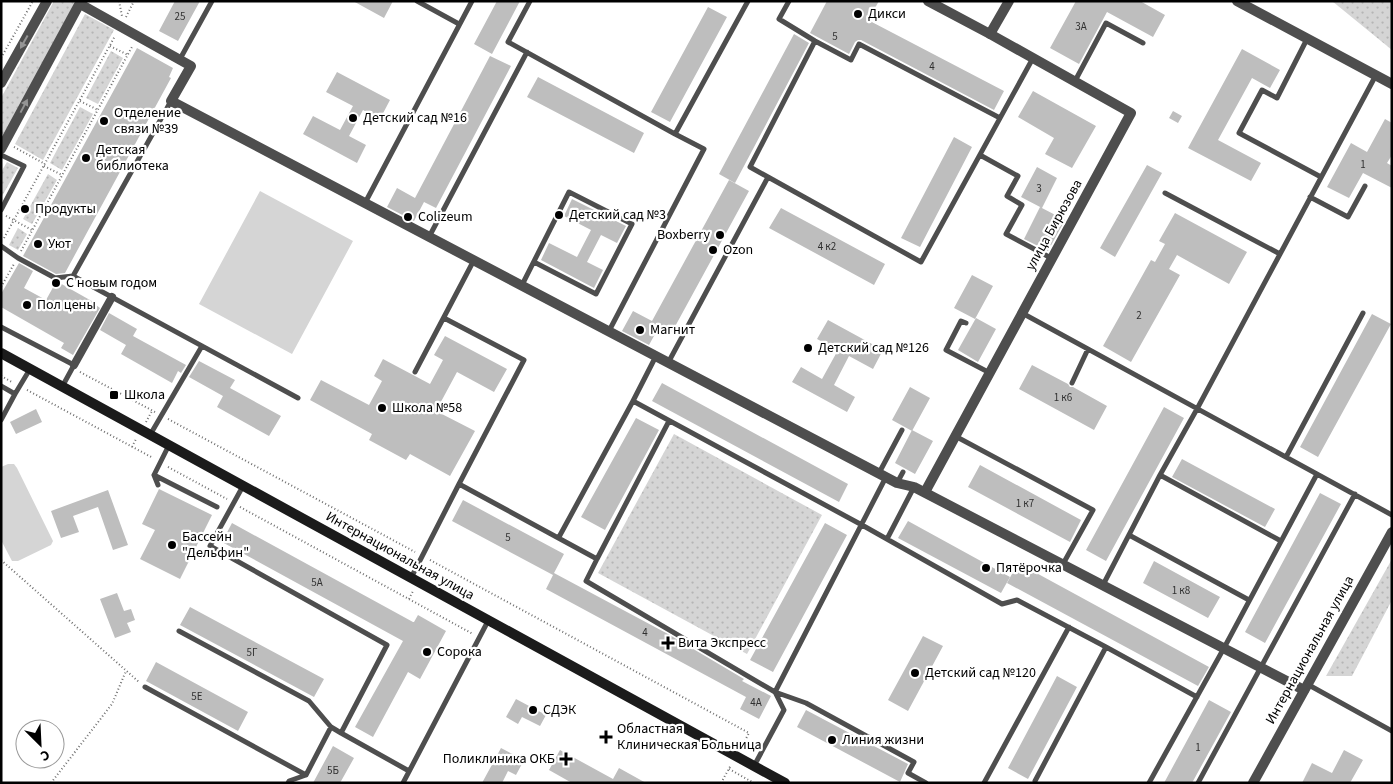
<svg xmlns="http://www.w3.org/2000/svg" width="1393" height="784" font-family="'Source Sans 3',sans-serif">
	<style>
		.green { fill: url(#green-dots) }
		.pitch { fill: #d5d5d5 }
		.building { fill: #bebebe }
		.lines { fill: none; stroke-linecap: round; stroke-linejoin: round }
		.path { stroke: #707070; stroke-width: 2; stroke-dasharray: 1 2.5; stroke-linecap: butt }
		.service { stroke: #4e4e4e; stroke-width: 5 }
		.pedestrian { stroke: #4e4e4e; stroke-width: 8 }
		.minor { stroke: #4e4e4e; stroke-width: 10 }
		.tertiary { stroke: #4e4e4e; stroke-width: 10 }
		.secondary { stroke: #1b1b1b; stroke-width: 10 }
		.oneway { fill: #959595 }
		.poi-dot { fill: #000; stroke: #fff; stroke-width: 2 }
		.labels { text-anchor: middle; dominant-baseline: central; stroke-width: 4.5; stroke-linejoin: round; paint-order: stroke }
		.number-label { font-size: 11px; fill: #303030 }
		.poi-label { font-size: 14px; fill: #000; stroke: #fff; text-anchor: start }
		.street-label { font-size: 14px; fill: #000; stroke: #fff }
	</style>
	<defs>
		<pattern id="green-dots" width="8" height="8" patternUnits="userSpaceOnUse" patternTransform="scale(1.25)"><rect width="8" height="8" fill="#d5d5d5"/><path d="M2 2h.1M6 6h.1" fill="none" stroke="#b5b5b5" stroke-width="1.8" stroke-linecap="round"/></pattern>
	</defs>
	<rect width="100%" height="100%" fill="#fff"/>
	<path class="green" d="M 54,1 L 76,1 L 1,140 L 1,98 Z
		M 1332,1 L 1392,1 L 1392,50 Z
		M 85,14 L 114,30 L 43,160 L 15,144 Z
		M 111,51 L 123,58 L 98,104 L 86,98 Z
		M 80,107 L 93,114 L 62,170 L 50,163 Z
		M 7,162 L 18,168 L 1,198 L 1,172 Z
		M 48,174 L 57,180 L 32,224 L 23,219 Z
		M 18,228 L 27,234 L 18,250 L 9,245 Z
		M 674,434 L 822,515 L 747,654 L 598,573 Z
		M 1392,559 L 1392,600 L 1352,676 L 1326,676 Z"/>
	<path class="pitch" d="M 260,191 L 353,241 L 292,354 L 199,304 Z
		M 8,464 L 14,464 L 17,468 L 53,541 L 51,545 L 18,561 L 12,561 L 1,540 L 1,467 Z"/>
	<path class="building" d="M 175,1 L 200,1 L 178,41 L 159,31 Z
		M 353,1 L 393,1 L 384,18 Z
		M 497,1 L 520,1 L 492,54 L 474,44 Z
		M 827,1 L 879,1 L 868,20 L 1004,91 L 994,110 L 861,40 L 858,40 L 855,42 L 849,54 L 810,33 Z
		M 1076,1 L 1140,1 L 1165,15 L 1153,37 L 1107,12 L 1079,64 L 1050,48 Z
		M 708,7 L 727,17 L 670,122 L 651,112 Z
		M 794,34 L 809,43 L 735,183 L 719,174 Z
		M 137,48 L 173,68 L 169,77 L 171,78 L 65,273 L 56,274 L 23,256 Z
		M 1242,49 L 1280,70 L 1270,88 L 1252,78 L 1218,140 L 1261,163 L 1251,181 L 1188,148 Z
		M 490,56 L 511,66 L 436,208 L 424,202 L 414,221 L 387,207 L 397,188 L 415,198 Z
		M 337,72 L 390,100 L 380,119 L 363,110 L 349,136 L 366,145 L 357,163 L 303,134 L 313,116 L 340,130 L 353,106 L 326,92 Z
		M 538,77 L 644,133 L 634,153 L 527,97 Z
		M 1033,91 L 1096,126 L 1072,168 L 1045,154 L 1054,138 L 1018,117 Z
		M 1173,111 L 1182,116 L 1178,123 L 1169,118 Z
		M 1385,119 L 1392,123 L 1392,155 L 1387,163 L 1392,166 L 1392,188 L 1363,173 L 1349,198 L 1327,187 L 1351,143 L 1367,152 Z
		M 954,137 L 972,147 L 920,247 L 901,238 Z
		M 1147,165 L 1162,173 L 1115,257 L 1100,248 Z
		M 1037,167 L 1057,178 L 1042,208 L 1021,197 Z
		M 729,180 L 749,191 L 672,332 L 660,325 L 649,345 L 622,331 L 633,311 L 652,321 Z
		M 572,199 L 626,226 L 617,243 L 601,235 L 587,262 L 603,270 L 594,288 L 541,260 L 549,243 L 577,257 L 591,230 L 564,216 Z
		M 1040,207 L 1065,220 L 1048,251 L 1024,239 Z
		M 781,208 L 885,264 L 874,285 L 769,228 Z
		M 1175,213 L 1247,252 L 1229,284 L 1177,255 L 1169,269 L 1180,275 L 1131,362 L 1103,346 L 1151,260 L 1155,262 L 1165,244 L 1159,241 Z
		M 19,263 L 33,271 L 24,288 L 46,300 L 56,282 L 58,282 L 97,304 L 96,305 L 100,308 L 73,355 L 61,348 L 64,343 L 1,307 L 1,294 Z
		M 972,275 L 993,286 L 975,319 L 954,308 Z
		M 109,313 L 137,329 L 133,336 L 186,365 L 181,373 L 178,371 L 172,383 L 121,354 L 126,345 L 100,330 Z
		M 1372,314 L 1391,324 L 1318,457 L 1300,447 Z
		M 976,318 L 996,329 L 978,362 L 958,350 Z
		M 828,320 L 883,350 L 873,369 L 849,356 L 834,385 L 855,397 L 847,412 L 792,382 L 801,367 L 822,379 L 838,350 L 817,339 Z
		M 445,336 L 507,369 L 494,392 L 457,372 L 436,411 L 475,431 L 450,476 L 410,454 L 406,460 L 369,440 L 372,434 L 310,400 L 321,380 L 369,405 L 382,381 L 374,376 L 383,359 L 430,384 L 443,360 L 434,355 Z
		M 199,361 L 235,380 L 230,388 L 281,416 L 269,436 L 217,407 L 223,396 L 189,377 Z
		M 1032,365 L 1068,384 L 1070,387 L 1073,387 L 1107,406 L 1094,430 L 1019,389 Z
		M 662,383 L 848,484 L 839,502 L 652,401 Z
		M 910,387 L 930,398 L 912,431 L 892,420 Z
		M 1164,407 L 1184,418 L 1106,561 L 1086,550 Z
		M 36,409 L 42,422 L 16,434 L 10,422 Z
		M 636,418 L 659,430 L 605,530 L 581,517 Z
		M 912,430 L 933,441 L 915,474 L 895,463 Z
		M 1182,459 L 1275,509 L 1265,527 L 1172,477 Z
		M 980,465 L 1081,520 L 1070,542 L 968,487 Z
		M 159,489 L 212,515 L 180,579 L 140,559 L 155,530 L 142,524 Z
		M 108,490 L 128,545 L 113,550 L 98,507 L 73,516 L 79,532 L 61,538 L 51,511 Z
		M 1320,493 L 1341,504 L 1265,643 L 1245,632 Z
		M 463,500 L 564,554 L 554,573 L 668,634 L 744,679 L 742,681 L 771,696 L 759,719 L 740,709 L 746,697 L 546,589 L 553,575 L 452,521 Z
		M 908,521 L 1010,577 L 1001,593 L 898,538 Z
		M 232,523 L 413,622 L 414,622 L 418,615 L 446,631 L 420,679 L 408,672 L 373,737 L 355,727 L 403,641 L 222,542 Z
		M 825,523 L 847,535 L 773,672 L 750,660 Z
		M 1154,561 L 1220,597 L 1208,618 L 1143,583 Z
		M 1018,563 L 1209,667 L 1198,686 L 1007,583 Z
		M 117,593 L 124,611 L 131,609 L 135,620 L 127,623 L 131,632 L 115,638 L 100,599 Z
		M 190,607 L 324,679 L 314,697 L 180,625 Z
		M 923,636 L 943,646 L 908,711 L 888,700 Z
		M 156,662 L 248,712 L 238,731 L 146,681 Z
		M 1057,676 L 1077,687 L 1028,779 L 1008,768 Z
		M 516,699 L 546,715 L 540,726 L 522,717 L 518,724 L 506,717 Z
		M 1209,700 L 1231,712 L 1192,783 L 1164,783 Z
		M 806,710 L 908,764 L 900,782 L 797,727 Z
		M 333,746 L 354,758 L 340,783 L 313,783 Z
		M 501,748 L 524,760 L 516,775 L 508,771 L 502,783 L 482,783 Z
		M 560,750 L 613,779 L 619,768 L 646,783 L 572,783 L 549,770 Z
		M 1344,750 L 1363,760 L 1350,783 L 1302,783 L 1312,763 L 1332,773 Z"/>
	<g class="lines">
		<path class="path" d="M 119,1 L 122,16
			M 126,17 L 134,1
			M 110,46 L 128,55
			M 1,58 L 33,1
			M 80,101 L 98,110
			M 14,147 L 45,164
			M 44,166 L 62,175
			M 6,216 L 32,230
			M 4,238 L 115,36
			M 21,251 L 133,45
			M 1,287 L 14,264
			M 80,372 L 155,412
			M 1,376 L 12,382
			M 27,390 L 153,458
			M 168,419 L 415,552
			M 146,422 L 152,411
			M 132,447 L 136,439
			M 168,467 L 227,499
			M 240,507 L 473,634
			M 1,560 L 139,682
			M 430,560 L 749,733 L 741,748
			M 409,599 L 413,591
			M 729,769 L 754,783
			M 51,783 L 112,704 L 126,671
			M 721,783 L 731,765"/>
		<path class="service" d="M 417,1 L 459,24
			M 530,1 L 508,42 L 675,134 L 748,1
			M 789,1 L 779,19 L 815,41 L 851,60 L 859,44 L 1000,118
			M 1307,39 L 1277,98 L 1262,90 L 1239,133 L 1321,177
			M 180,59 L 212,1
			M 1075,81 L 1106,23 L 1143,43
			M 1,155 L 24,166 L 1,210
			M 980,155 L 1018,176 L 1007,196 L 1022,205 L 1006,234 L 1051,258
			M 768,177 L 921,262 L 1033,58
			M 1165,193 L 1280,254
			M 1310,197 L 1348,217 L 1365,186
			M 365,203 L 472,1
			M 429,237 L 527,52
			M 1,246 L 18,258 L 55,278 L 73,276 L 298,398
			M 73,276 L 171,101
			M 522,285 L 569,192 L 632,224 L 596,294 L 534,262
			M 1022,313 L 1392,515
			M 444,318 L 524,360 L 459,484
			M 966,323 L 961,321 L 946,350 L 990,373
			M 1,327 L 74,365 L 62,387
			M 609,331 L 704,149 L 675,134
			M 656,356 L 633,401 L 862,525 L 1002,604 L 1017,600 L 1106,647 L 1197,697
			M 668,363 L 768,177 L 750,167 L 815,41
			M 415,372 L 474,260
			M 1072,383 L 1088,349
			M 1,386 L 15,394 L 30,369
			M 1,420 L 15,394
			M 150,435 L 202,346
			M 955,436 L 1093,510 L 1063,564
			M 1286,457 L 1363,313
			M 879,473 L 902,430
			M 154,475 L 217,507
			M 1160,475 L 1281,541
			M 897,483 L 903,472
			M 158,485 L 154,475 L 169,445
			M 243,486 L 210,546 L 387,645 L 341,733 L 409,771
			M 1129,535 L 1249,600
			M 559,537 L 633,401
			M 887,539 L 914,487
			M 597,559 L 669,421
			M 411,578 L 459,484 L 597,559 L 586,581 L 775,692 L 806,703 L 914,762 L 908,773 L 926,783
			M 1103,585 L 1160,475 L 1197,409 L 1376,75
			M 179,631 L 309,701 L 331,727
			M 1307,684 L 1392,731
			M 145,687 L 306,775
			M 754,766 L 784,710 L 775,692 L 886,477
			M 1035,781 L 1106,647
			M 288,783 L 289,781 L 306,775 L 331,727 L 341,733
			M 403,783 L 488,621
			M 984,783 L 1069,627
			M 1149,783 L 1224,648 L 1317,474
			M 1198,783 L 1355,494"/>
		<path class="pedestrian" d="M 74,365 L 112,297"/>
		<path class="minor" d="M 1237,1 L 1392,84
			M 80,4 L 191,66 L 171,101 L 897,483 L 914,487 L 1304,690
			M 990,34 L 1009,1"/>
		<path class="tertiary" d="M 1,83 L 47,1
			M 1,149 L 81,1
			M 925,492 L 1131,113 L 990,34 L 928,1
			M 1253,783 L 1392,532"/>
		<path class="secondary" d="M 1,353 L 785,783"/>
	</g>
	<defs><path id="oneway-solid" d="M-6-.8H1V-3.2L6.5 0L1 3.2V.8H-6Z" transform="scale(1.25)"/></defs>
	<g class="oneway">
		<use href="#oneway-solid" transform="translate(24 42) rotate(119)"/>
		<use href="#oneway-solid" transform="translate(24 106) rotate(-62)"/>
	</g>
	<g class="poi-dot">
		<circle cx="858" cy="14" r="5"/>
		<circle cx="353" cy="118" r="5"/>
		<circle cx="104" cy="121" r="5"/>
		<circle cx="86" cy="158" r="5"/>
		<circle cx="25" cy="209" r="5"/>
		<circle cx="559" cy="215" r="5"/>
		<circle cx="408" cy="217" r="5"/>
		<circle cx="720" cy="235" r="5"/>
		<circle cx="38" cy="244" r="5"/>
		<circle cx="713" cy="250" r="5"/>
		<circle cx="56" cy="283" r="5"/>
		<circle cx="27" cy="305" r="5"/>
		<circle cx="640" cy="330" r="5"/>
		<circle cx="808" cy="348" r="5"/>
		<rect x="109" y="390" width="10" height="10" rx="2.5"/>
		<circle cx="382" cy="408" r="5"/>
		<circle cx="172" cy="545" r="5"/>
		<circle cx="986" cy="568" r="5"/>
		<path d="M665.5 635.5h5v5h5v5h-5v5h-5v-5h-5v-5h5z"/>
		<circle cx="427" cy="652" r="5"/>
		<circle cx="915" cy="673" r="5"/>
		<circle cx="533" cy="710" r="5"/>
		<path d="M603.5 729.5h5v5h5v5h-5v5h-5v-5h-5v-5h5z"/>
		<circle cx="832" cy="740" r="5"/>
		<path d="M563.5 751.5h5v5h5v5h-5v5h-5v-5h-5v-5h5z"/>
	</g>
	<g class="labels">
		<g class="number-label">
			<text x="180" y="16">25</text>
			<text x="1081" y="26">3А</text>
			<text x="835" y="36">5</text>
			<text x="932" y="66">4</text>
			<text x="1363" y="164">1</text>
			<text x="1039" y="188">3</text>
			<text x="827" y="246">4 к2</text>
			<text x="1139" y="315">2</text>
			<text x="1063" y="397">1 к6</text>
			<text x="1025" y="503">1 к7</text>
			<text x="508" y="537">5</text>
			<text x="317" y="582">5А</text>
			<text x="1181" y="590">1 к8</text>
			<text x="645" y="632">4</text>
			<text x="252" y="652">5Г</text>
			<text x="197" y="696">5Е</text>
			<text x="756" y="702">4А</text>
			<text x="1198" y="747">1</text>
			<text x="333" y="770">5Б</text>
		</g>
		<g class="poi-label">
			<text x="868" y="14">Дикси</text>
			<text x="114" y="113">Отделение<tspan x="114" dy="16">связи №39</tspan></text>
			<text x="363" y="118">Детский сад №16</text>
			<text x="96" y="150">Детская<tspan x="96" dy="16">библиотека</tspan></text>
			<text x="35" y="209">Продукты</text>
			<text x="569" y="215">Детский сад №3</text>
			<text x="418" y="217">Colizeum</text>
			<text x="710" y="235" text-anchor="end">Boxberry</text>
			<text x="48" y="244">Уют</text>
			<text x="723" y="250">Ozon</text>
			<text x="66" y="283">С новым годом</text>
			<text x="37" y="305">Пол цены</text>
			<text x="650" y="330">Магнит</text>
			<text x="818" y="348">Детский сад №126</text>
			<text x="124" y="395">Школа</text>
			<text x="392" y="408">Школа №58</text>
			<text x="182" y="537">Бассейн<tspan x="182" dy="16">"Дельфин"</tspan></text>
			<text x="996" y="568">Пятёрочка</text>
			<text x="678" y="643">Вита Экспресс</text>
			<text x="437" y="652">Сорока</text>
			<text x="925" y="673">Детский сад №120</text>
			<text x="543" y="710">СДЭК</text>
			<text x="617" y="729">Областная<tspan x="617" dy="16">Клиническая Больница</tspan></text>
			<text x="842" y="740">Линия жизни</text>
			<text x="555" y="759" text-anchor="end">Поликлиника ОКБ</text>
		</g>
		<g class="street-label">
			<text transform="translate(1054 225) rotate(-61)">улица Бирюзова</text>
			<text transform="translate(400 556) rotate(29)">Интернациональная улица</text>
			<text transform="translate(1310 650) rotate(-61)">Интернациональная улица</text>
		</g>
	</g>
	<rect width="1393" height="784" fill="none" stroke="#000000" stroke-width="5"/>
	<g transform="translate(40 744) rotate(156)"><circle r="24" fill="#ffffff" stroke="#999999"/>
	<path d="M0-4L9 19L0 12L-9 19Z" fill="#000000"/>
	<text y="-8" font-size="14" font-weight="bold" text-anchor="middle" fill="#000000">С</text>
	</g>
</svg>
